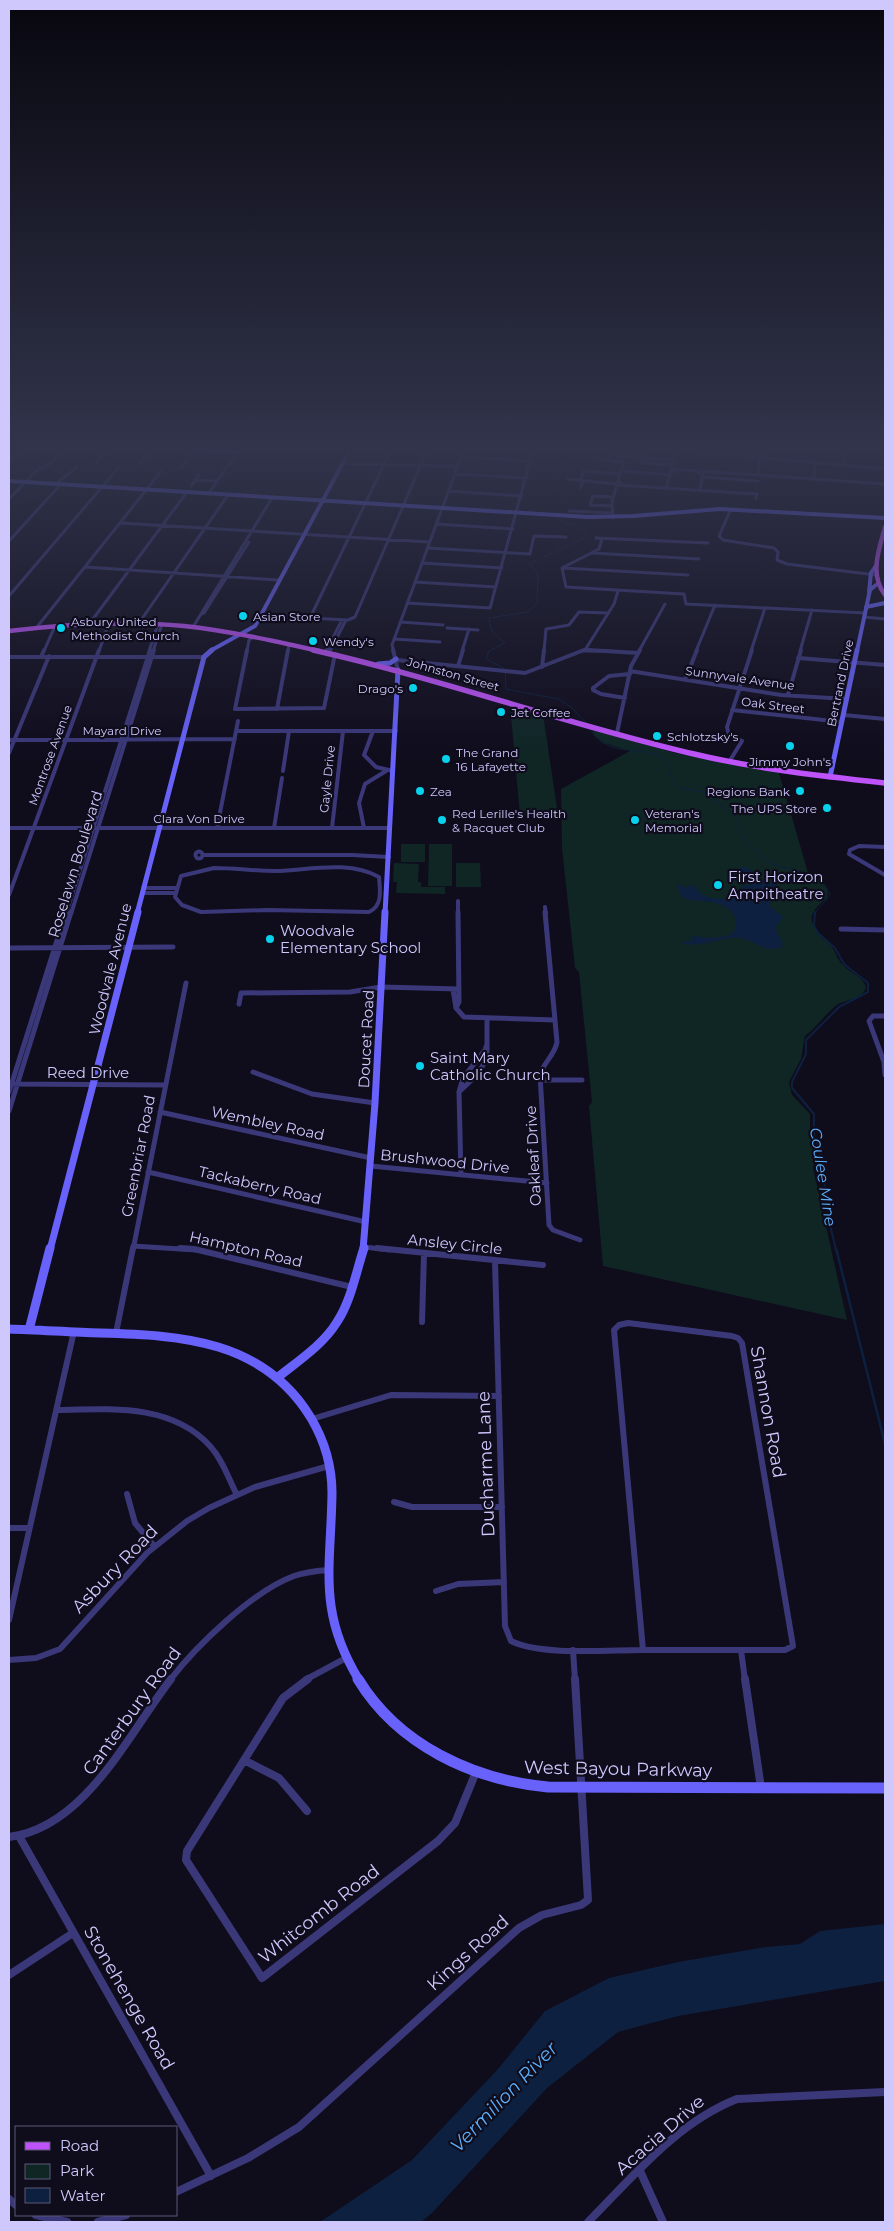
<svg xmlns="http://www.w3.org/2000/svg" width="894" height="2231" font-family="Montserrat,sans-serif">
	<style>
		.green { fill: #0f2625 }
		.water { fill: #0d203f }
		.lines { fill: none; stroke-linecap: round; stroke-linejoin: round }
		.stream-far2 { stroke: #0d203f; stroke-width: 1 }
		.stream-far1 { stroke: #0d203f; stroke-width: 2 }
		.stream { stroke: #0d203f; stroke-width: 2.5 }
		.street-far4 { stroke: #3b387a; stroke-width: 3 }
		.street-far3 { stroke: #3b387a; stroke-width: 4 }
		.street-far2 { stroke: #3b387a; stroke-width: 5 }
		.street-far1 { stroke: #3b387a; stroke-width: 6 }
		.street { stroke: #3b387a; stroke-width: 8 }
		.secondary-far4 { stroke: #6862fb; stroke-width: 4 }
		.secondary-far3 { stroke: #6862fb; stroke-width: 5 }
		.secondary-far2 { stroke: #6862fb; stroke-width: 7 }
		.secondary-far1 { stroke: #6862fb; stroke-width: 9 }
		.secondary { stroke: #6862fb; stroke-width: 11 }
		.primary-far1 { stroke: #be53fa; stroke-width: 4.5 }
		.primary { stroke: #be53fa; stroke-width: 5.5 }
		.poi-dot { fill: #07d1eb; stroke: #0f0c1c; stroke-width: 2 }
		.labels { text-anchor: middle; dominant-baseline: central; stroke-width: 4.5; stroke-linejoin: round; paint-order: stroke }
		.far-poi-label { font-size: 12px; fill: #cfc8fd; stroke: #0f0c1c; text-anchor: start }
		.far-street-label { font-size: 12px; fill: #cfc8fd; stroke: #0f0c1c }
		.street-label { font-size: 15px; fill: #cfc8fd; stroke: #0f0c1c }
		.poi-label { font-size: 15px; fill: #cfc8fd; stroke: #0f0c1c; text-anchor: start }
		.water-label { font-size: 16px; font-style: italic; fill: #5aaefa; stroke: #0f0c1c }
		.near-street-label { font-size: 18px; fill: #cfc8fd; stroke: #0f0c1c }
		.near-water-label { font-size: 19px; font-style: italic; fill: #5aaefa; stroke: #0f0c1c }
	</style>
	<rect width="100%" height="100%" fill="#0f0c1c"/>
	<path class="green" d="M 510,705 L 543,714 L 558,815 L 520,815 Z
		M 593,730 L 675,753 L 779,773 L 809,876 C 819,880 831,886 827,898 C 798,921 816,926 832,947 C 836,953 838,961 844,966 C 852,974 862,976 866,987 C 863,1000 846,999 837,1005 C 825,1014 817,1027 805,1036 L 801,1059 L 789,1082 L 792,1095 L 810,1114 L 810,1135 L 816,1154 L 813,1168 L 847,1320 L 603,1266 L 589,1106 L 592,1102 L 579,972 L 575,968 L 562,848 L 561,789 L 630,751 L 604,743 L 594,735 Z
		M 401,844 L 425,844 L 425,862 L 401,862 Z
		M 429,844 L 452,844 L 452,886 L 428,886 Z
		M 394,863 L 419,864 L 418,882 L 421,882 L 421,887 L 445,887 L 445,894 L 396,893 L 397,882 L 393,882 Z
		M 456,863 L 480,863 L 481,887 L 456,887 Z"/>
	<path class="water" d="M 744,867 C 751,869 752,873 757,877 C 766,884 780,880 782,895 L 770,902 L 769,906 L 783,917 L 775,928 L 783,944 L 781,947 C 765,954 755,940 740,938 C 720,936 701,949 681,943 L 693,940 L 691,936 C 703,937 739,944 736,921 C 735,914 730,909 724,906 C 712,900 698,902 686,899 L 681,896 L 677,884 L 686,888 L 691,885 L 695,886 C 697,889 700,893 703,895 C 715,902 741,900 743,885 L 751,885 L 738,869 Z
		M 885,1924 L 885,1981 L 678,2016 L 618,2032 L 547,2088 L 432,2213 L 421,2222 L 320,2222 L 412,2160 L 498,2069 L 545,2011 L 609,1978 L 678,1962 L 766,1947 L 800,1944 L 820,1931 Z"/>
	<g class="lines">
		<path class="stream-far2" d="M 576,446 L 559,473 L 559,491 L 569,499 C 564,510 553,504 560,520 L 585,530 L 587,536 L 530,564 L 538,573 L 537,604 L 527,612 L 489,618 L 491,630 L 505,643 L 489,651 L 486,659 L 505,669 L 506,689 L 558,699 L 571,707 L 588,725
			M 9,505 L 49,491
			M 590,729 C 610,762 642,740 669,763 L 670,775 L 677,787 L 703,792 L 713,797 L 736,817 L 739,822 L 739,833 C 743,838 766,861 771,863 C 791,872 822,870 830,895 L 814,914"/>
		<path class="stream-far1" d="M 815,912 L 814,926 L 818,933 L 835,948 L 844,964 L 868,983 L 868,992 L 839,1007 L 806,1040 L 806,1054 L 792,1082 L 792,1088 L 814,1114 L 814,1135 L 821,1154 L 828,1216 L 836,1250"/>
		<path class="stream" d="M 836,1248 L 885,1444"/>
		<path class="street-far4" d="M 393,446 L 310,618 L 348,620 L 355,617 L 429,446
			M 495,446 L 533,448
			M 677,446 L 671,469 L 885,484
			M 844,446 L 845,465
			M 852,446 L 885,449
			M 676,450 L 885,469
			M 619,456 L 674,460
			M 461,457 L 530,461
			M 642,457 L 641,463 L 673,465
			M 618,458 L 622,446
			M 596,459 L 624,462 L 618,481 L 621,483 L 617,484 L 612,502 L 613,517
			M 609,460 L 613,446
			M 9,461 L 24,446
			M 96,463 L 111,446
			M 342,464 L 457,466
			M 139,465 L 154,446
			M 181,468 L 197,446
			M 621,471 L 670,475
			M 698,473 L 703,473 L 700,490
			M 455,474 L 527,478
			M 758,475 L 761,446
			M 702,477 L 758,481
			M 568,479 L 617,484
			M 581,479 L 583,471 L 620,474
			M 814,479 L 815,463
			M 195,480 L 217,481
			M 57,483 L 77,467
			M 617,485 L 757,494 L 756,499
			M 191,486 L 199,475
			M 581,488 L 582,482
			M 666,488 L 671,471 L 675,471
			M 448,491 L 522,496
			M 208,494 L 242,446
			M 9,499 L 36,471 L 50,464 L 67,446
			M 612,506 L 590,505 L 593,496 L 613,497
			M 731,509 L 719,536 L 723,540 L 774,548 L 778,552 L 777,560 L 787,564 L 876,575
			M 569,511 L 613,513
			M 120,523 L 429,542
			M 436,524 L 513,529
			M 596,538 L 708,543
			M 602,539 L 599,549 L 562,568 L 566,587 L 684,594 L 686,604 L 865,613
			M 9,541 L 61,484
			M 427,548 L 530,554 L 534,536 L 566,537
			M 592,553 L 699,559
			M 422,563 L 502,568
			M 85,567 L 278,580
			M 563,568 L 688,575
			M 415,582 L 496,587
			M 9,596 L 119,467
			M 407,603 L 490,608 L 534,446
			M 201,614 L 204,613 L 249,542
			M 864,617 L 885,619
			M 400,622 L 443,625
			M 90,623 L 187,492
			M 139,623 L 228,495
			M 37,627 L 162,470
			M 193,627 L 272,498
			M 447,628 L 478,630
			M 394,639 L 440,642
			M 585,650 L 614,604 L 618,591
			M 44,651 L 55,626
			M 99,651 L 109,623
			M 149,651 L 158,624
			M 153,651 L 162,624
			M 247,651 L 249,640 L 253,637
			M 288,651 L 289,644
			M 326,651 L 342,620
			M 330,651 L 346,620
			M 394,651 L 392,645 L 465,446
			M 462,651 L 469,629
			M 544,651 L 546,629 L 569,625 L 579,612 L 609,613
			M 581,651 L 611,651
			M 639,651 L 665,604
			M 696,651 L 715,605
			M 751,651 L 765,608
			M 800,651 L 812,610"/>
		<path class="street-far3" d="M 247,650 L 235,709 L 324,708 L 335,654
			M 393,650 L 398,670
			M 588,650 L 638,653
			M 326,652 L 327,650
			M 329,653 L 330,650
			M 9,657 L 204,657
			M 41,657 L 44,650
			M 798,658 L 885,665
			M 397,660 L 525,673 L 584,650
			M 458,666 L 463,650
			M 542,667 L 544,650
			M 630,671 L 781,695 L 847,699
			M 685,680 L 697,650
			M 788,695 L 801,650
			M 625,698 L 601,694 L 593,690 L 593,688 L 609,676 L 630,674
			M 277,709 L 288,650
			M 732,710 L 842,722
			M 844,715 L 885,719
			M 236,731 L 396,731
			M 373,731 L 364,755 L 376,767 L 393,771
			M 617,733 L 631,666 L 640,650
			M 9,740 L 235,739
			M 9,753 L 49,656
			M 729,762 L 742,741 L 729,735 L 727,727 L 752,650
			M 283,771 L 289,731
			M 9,828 L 390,828
			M 217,828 L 238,721
			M 274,828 L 282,778
			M 332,828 L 343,731
			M 364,828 L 359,803 L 365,784 L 386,771
			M 885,847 L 859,846 L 850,850 L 849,854 L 885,875
			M195.5 855a3.5 3.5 0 1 1 7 0a3.5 3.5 0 1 1-7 0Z
			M 204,855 L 352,855 L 389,857
			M 214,868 C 235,868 255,871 276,871 C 310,870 348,860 379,877 C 380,890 383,906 369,912 L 267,910 L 201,912 L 182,905 L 175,897 L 181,876 Z
			M 143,888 L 177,888
			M 142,893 L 176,893
			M 9,895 L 99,650
			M 458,901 L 458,914
			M 545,907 L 546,914
			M 66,914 L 150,650
			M 71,914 L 154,650"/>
		<path class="street-far2" d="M 545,912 L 557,1042 C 555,1055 543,1063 540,1075 L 549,1225 L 553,1230 L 580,1240
			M 841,929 L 885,930
			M 9,948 L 173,947
			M 453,989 L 456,1008 L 464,1017 L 555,1020
			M 239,1004 L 241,993 L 350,992 L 381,987 L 459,989
			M 456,1008 L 459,1002 L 458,912
			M 885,1016 L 873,1016 L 869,1021 L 884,1062 L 885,1075
			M 253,1072 L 312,1094 L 375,1103
			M 541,1080 L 582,1080
			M 14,1084 L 165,1085
			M 9,1092 L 66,912
			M 459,1092 C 473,1079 489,1066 487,1045
			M 9,1111 L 71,912
			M 160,1112 L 371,1158
			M 371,1166 L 547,1183
			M 148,1172 L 366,1222
			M 461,1175 L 459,1092 L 463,1078 L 485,1050 L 487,1044 L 487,1019
			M 133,1246 L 196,1250
			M 364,1247 L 390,1250
			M 133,1250 L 186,983"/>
		<path class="street-far1" d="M 180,1248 L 194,1249 L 352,1287
			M 377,1248 L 543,1265
			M 495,1261 L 505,1626 L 511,1641 C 542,1656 607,1650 643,1650
			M 422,1322 L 424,1254
			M 628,1323 L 732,1336 L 738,1338 L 742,1343 L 793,1646 L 785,1650 L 643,1650 L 614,1330 L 619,1325 Z
			M 116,1333 L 133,1248
			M 57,1410 C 109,1409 171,1403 210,1446 C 222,1459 228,1477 236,1493
			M 312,1419 L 391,1395 L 499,1396
			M 127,1494 L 135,1523 L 154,1546
			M 394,1502 L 412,1507 L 502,1507
			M 9,1528 L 29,1528
			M 436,1591 L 458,1584 L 504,1582
			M 9,1620 L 74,1331
			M 573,1650 L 575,1680
			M 741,1650 L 745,1680
			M 9,1660 L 36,1658 L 60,1649 L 147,1553 L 187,1521 L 209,1508 L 255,1487 L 329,1466
			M 170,1680 C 196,1646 253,1591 294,1576 C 305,1572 316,1571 328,1570
			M 305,1680 L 346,1658"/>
		<path class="street" d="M 308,1679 L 283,1698 L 187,1851 L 186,1860 L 262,1978 L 438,1841 L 455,1823 L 476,1772
			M 745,1679 L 761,1788
			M 244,1760 L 279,1778 L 307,1811
			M 19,1836 L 211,2176
			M 9,1837 C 85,1828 129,1733 171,1679
			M 9,1975 L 73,1933
			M 640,2171 L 663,2222
			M 176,2192 L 248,2158 L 299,2127 L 519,1928 L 542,1915 L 581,1905 L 588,1900 L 575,1679
			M 9,2199 L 16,2205
			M 36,2215 L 67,2222
			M 98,2222 L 126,2215
			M 588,2222 C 633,2177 676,2123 737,2099 L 885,2092"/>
		<path class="secondary-far4" d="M 129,446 L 237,452
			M 9,481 L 588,517 L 633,516 L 720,509 L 885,518
			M 869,592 L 871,573 L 877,564
			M 866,607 L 885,603
			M 210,651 L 255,626 L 352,446
			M 857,651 L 870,590 L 876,585"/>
		<path class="secondary-far3" d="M 378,664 L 390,663 L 396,659
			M 830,777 L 857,650
			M 137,914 L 204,657 L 212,650
			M 385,914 L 398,670"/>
		<path class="secondary-far2" d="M 50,1250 L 138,912
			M 363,1250 L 375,1103 L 385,912"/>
		<path class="secondary-far1" d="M 9,1329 C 39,1330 70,1332 100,1333 C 181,1335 264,1340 311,1418 C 324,1440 332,1466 332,1493 C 331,1568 317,1611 359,1680
			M 29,1330 L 50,1248
			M 277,1378 C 298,1361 323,1345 337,1322 C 351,1301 356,1272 364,1248"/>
		<path class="secondary" d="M 358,1679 C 398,1745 473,1780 548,1787 L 885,1788"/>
		<path class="primary-far1" d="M 885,527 C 879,550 869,574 885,595
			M 9,631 C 67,624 126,621 184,626 C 230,631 274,641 319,651"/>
		<path class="primary" d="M 313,650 C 442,679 566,724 694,754 C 757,769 821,776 885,783"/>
	</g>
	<linearGradient id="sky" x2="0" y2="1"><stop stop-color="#08070f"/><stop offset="0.59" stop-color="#31344b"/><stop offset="1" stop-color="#31344b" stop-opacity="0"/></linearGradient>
	<rect width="894" height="759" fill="url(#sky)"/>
	<g class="poi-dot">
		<circle cx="243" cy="616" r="5"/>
		<circle cx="61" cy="628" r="5"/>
		<circle cx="313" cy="641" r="5"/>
		<circle cx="413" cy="688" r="5"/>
		<circle cx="501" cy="712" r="5"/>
		<circle cx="657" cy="736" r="5"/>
		<circle cx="790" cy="746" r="5"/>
		<circle cx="446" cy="759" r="5"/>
		<circle cx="420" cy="791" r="5"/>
		<circle cx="800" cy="791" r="5"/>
		<circle cx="827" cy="808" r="5"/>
		<circle cx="442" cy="820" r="5"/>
		<circle cx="635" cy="820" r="5"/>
		<circle cx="718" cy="885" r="5"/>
		<circle cx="270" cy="939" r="5"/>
		<circle cx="420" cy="1066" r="5"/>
	</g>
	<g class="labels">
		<g class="far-poi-label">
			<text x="253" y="616">Asian Store</text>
			<text x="71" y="621">Asbury United<tspan x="71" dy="14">Methodist Church</tspan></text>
			<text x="323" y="641">Wendy's</text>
			<text x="403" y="688" text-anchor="end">Drago's</text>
			<text x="511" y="712">Jet Coffee</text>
			<text x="667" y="736">Schlotzsky's</text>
			<text x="456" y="752">The Grand<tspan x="456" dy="14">16 Lafayette</tspan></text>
			<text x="790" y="761" text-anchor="middle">Jimmy John's</text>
			<text x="430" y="791">Zea</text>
			<text x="790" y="791" text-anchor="end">Regions Bank</text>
			<text x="817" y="808" text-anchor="end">The UPS Store</text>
			<text x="452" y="813">Red Lerille's Health<tspan x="452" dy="14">&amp; Racquet Club</tspan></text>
			<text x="645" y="813">Veteran's<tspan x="645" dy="14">Memorial</tspan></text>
		</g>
		<g class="far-street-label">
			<text transform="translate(453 674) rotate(16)">Johnston Street</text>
			<text transform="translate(740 678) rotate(8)">Sunnyvale Avenue</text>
			<text transform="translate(840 683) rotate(-78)">Bertrand Drive</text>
			<text transform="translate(773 705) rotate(7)">Oak Street</text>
			<text x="122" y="730">Mayard Drive</text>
			<text transform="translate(50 755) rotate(-70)">Montrose Avenue</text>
			<text transform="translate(327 779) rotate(-84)">Gayle Drive</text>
			<text x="199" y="818">Clara Von Drive</text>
		</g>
		<g class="street-label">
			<text transform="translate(75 864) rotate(-73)">Roselawn Boulevard</text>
			<text transform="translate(110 969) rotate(-76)">Woodvale Avenue</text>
			<text transform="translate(366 1039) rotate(-87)">Doucet Road</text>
			<text x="88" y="1072">Reed Drive</text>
			<text transform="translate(268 1123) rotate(12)">Wembley Road</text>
			<text transform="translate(138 1156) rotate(-79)">Greenbriar Road</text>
			<text transform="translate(533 1156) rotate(-93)">Oakleaf Drive</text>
			<text transform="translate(445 1161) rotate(6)">Brushwood Drive</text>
			<text transform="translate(260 1185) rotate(13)">Tackaberry Road</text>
			<text transform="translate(455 1244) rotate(6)">Ansley Circle</text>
			<text transform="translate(246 1249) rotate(13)">Hampton Road</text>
		</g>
		<g class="poi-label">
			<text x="728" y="876">First Horizon<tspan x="728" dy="17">Ampitheatre</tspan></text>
			<text x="280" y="930">Woodvale<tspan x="280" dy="17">Elementary School</tspan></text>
			<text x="430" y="1057">Saint Mary<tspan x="430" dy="17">Catholic Church</tspan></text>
		</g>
		<g class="water-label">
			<text transform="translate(823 1177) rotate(81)">Coulee Mine</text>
		</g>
		<g class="near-street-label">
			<text transform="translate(768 1412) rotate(80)">Shannon Road</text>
			<text transform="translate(486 1464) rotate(-92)">Ducharme Lane</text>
			<text transform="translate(115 1569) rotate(-46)">Asbury Road</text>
			<text transform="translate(132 1711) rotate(-54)">Canterbury Road</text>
			<text transform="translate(618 1769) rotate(1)">West Bayou Parkway</text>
			<text transform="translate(319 1914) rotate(-38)">Whitcomb Road</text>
			<text transform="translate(468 1953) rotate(-42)">Kings Road</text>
			<text transform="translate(129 1998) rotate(60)">Stonehenge Road</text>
			<text transform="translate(660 2135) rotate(-41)">Acacia Drive</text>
		</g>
		<g class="near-water-label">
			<text transform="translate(504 2097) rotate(-46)">Vermilion River</text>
		</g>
	</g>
	<rect width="894" height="2231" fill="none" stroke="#cfc8fd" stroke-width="20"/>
	<rect x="15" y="2126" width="162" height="90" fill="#0f0c1c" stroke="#5c5776"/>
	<rect x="25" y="2142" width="25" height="8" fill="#be53fa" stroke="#5c5776"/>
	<text x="60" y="2151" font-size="15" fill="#cfc8fd">Road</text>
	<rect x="25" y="2164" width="25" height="15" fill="#0f2625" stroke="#5c5776"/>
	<text x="60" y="2176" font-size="15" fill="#cfc8fd">Park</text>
	<rect x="25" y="2188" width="25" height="15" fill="#0d203f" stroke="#5c5776"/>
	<text x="60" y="2201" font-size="15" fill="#cfc8fd">Water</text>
</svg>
